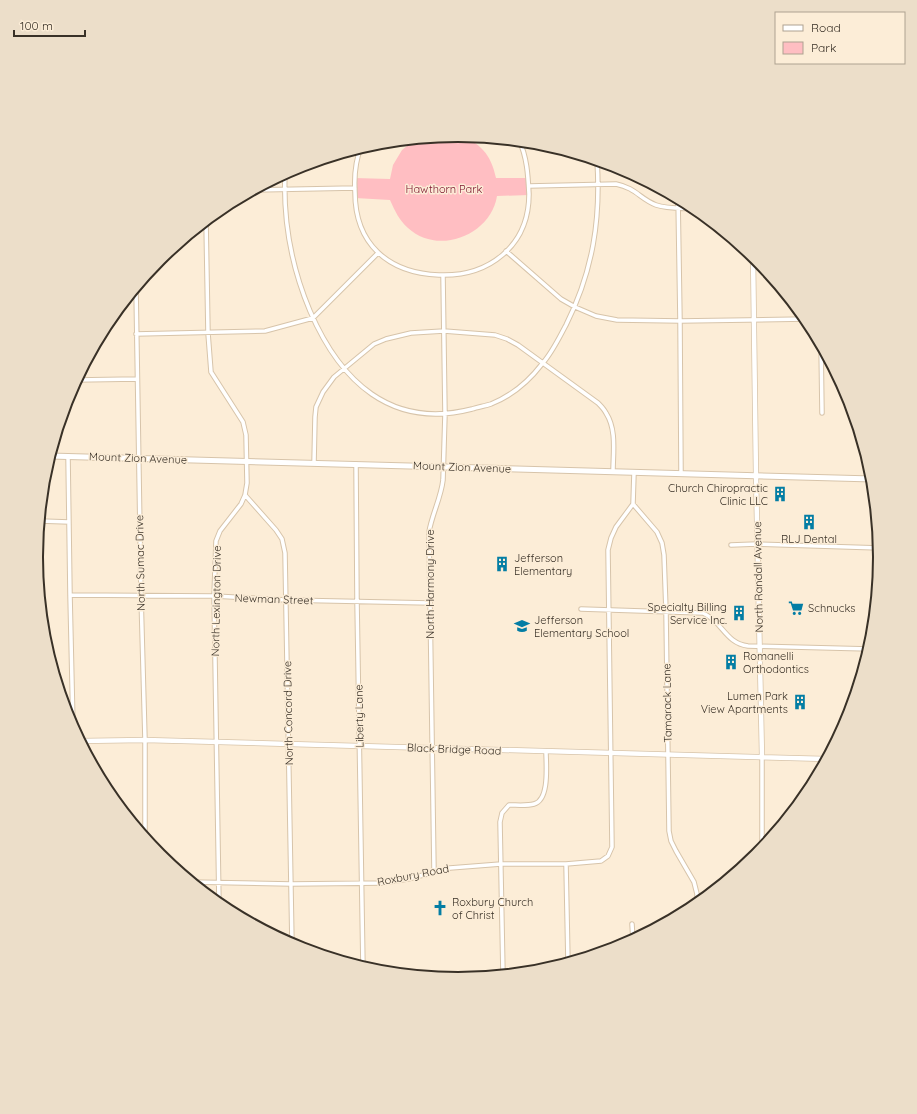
<svg xmlns="http://www.w3.org/2000/svg" width="917" height="1114" font-family="Quicksand,sans-serif">
	<style>
		.green { fill: #ffbec2 }
		.lines { fill: none; stroke-linecap: round; stroke-linejoin: round }
		.minor-casing { stroke: #d7c4aa; stroke-width: 5.5 }
		.tertiary-casing { stroke: #d7c4aa; stroke-width: 6 }
		.secondary-casing { stroke: #d7c4aa; stroke-width: 7 }
		.minor { stroke: #fff; stroke-width: 3.5 }
		.tertiary { stroke: #fff; stroke-width: 4.5 }
		.secondary { stroke: #fff; stroke-width: 5 }
		.labels { text-anchor: middle; dominant-baseline: central; stroke-width: 3; stroke-linejoin: round; paint-order: stroke }
		.park-label { font-size: 11px; fill: #7b112b; stroke: #fcedd7 }
		.street-label { font-size: 11px; fill: #393127; stroke: #fcedd7 }
		.poi-label { font-size: 11px; fill: #393127; stroke: #fcedd7; text-anchor: start }
		.rim { fill: none; stroke: #393127; stroke-width: 2 }
	</style>
	<rect width="100%" height="100%" fill="#fcedd7"/>
	<path class="green" d="M 457,135 C 480,142 491,154 496,178 L 528,178 L 529,195 L 497,196 C 491,235 438,256 408,228 C 399,220 395,211 390,200 L 355,198 L 354,178 L 390,179 L 393,165 L 402,150 L 416,139 Z"/>
	<g class="lines">
		<g class="minor-casing">
			<path id="minor" d="M 361,147 C 355,162 354,176 355,192 C 355,244 388,273 439,275 C 489,277 529,246 529,194 C 528,175 527,157 519,140
				M 285,173 C 283,221 291,266 310,311 C 340,381 391,430 472,409 C 478,407 485,406 491,404 C 511,396 529,381 542,364 C 552,353 559,338 566,325 C 593,271 601,219 597,160
				M 529,186 L 616,184 C 636,188 640,199 656,205 C 667,209 685,208 697,209
				M 254,190 L 355,188
				M 678,197 L 680,321 L 681,473
				M 206,220 L 208,333 L 211,372 L 243,422 L 246,435 L 247,483 L 245,495 L 241,504 L 220,531 L 216,541 L 214,596 L 219,904
				M 506,251 L 561,299 L 575,307 L 596,316 L 617,320 L 680,321 L 807,319
				M 136,287 L 141,595 L 145,740 L 145,838
				M 136,334 L 265,331 L 313,318 L 378,253
				M 821,343 L 822,413
				M 76,380 L 137,379
				M 68,456 L 70,595 L 73,727
				M 314,463 L 315,417 L 316,407 L 323,392 L 334,377 L 374,344 L 386,339 L 411,333 L 444,331 L 495,335 L 507,339 L 518,345 L 598,403 C 601,406 604,409 606,413 C 617,430 613,453 613,472
				M 356,464 L 357,601 L 363,968
				M 245,495 L 276,530 L 282,539 L 285,553 L 292,945
				M 633,504 L 657,532 L 662,543 L 664,555 L 666,611 L 669,831 L 671,841 L 676,851 L 694,882 L 697,894 L 697,905
				M 40,521 L 69,522
				M 731,545 L 757,544 L 880,548
				M 70,595 L 214,596 L 286,600 L 430,603
				M 581,609 L 703,613 C 723,622 725,643 748,646 L 870,649
				M 762,757 L 762,850
				M 566,864 L 568,963
				M 434,871 L 429,532 C 432,514 441,498 443,480 L 445,414 L 443,275
				M 191,882 L 291,884 L 382,883 L 408,879 L 450,868 L 501,864 L 566,864 L 601,861 L 608,856 L 612,847 L 608,550 L 611,538 L 616,527 L 633,504 L 634,473
				M 632,924 L 633,941
				M 503,975 L 500,822 L 502,813 L 509,805 C 517,805 527,806 534,804 C 550,800 546,764 546,751"/>
		</g>
		<g class="tertiary-casing">
			<path id="tertiary" d="M 753,255 L 756,476 L 762,757
				M 80,741 L 145,740 L 827,759"/>
		</g>
		<g class="secondary-casing">
			<path id="secondary" d="M 50,456 L 873,479"/>
		</g>
		<use href="#minor" class="minor"/>
		<use href="#tertiary" class="tertiary"/>
		<use href="#secondary" class="secondary"/>
	</g>
	<defs>
		<g id="building-bare" transform="scale(1.2)"><path d="M-4-6H4V6H1V3H-1V6H-4ZM-2.5-4.3h1.7v1.8h-1.7ZM.8-4.3h1.7v1.8H.8ZM-2.5-1h1.7V.8h-1.7ZM.8-1h1.7V.8H.8Z" fill="#037da4" stroke="#fcedd7" stroke-width="2.5" paint-order="stroke"/></g>
		<g id="supermarket-bare" transform="scale(1.2)"><path d="M-6-5.5h2.5l.6 2H6L4.5 2H-2.5L-4.4-4H-6ZM-1.5 3.2a1.3 1.3 0 1 0 .1 0ZM3 3.2a1.3 1.3 0 1 0 .1 0Z" fill="#037da4" stroke="#fcedd7" stroke-width="2.5" paint-order="stroke"/></g>
		<g id="school-bare" transform="scale(1.2)"><path d="M0-5L7-2L0 1L-7-2ZM-4 1L0 2.5L4 1V4Q0 6-4 4Z" fill="#037da4" stroke="#fcedd7" stroke-width="2.5" paint-order="stroke"/></g>
		<g id="church-bare" transform="scale(1.2)"><path d="M-1.2-6h2.4v3.5h3.3v2.4h-3.3V6h-2.4V-.1h-3.3v-2.4h3.3Z" fill="#037da4" stroke="#fcedd7" stroke-width="2.5" paint-order="stroke"/></g>
	</defs>
	<g fill-rule="evenodd">
		<use href="#building-bare" x="780" y="494"/>
		<use href="#building-bare" x="809" y="522"/>
		<use href="#building-bare" x="502" y="564"/>
		<use href="#supermarket-bare" x="796" y="608"/>
		<use href="#building-bare" x="739" y="613"/>
		<use href="#school-bare" x="522" y="626"/>
		<use href="#building-bare" x="731" y="662"/>
		<use href="#building-bare" x="800" y="702"/>
		<use href="#church-bare" x="440" y="908"/>
	</g>
	<g class="labels">
		<g class="park-label">
			<text x="444" y="189">Hawthorn Park</text>
		</g>
		<g class="street-label">
			<text transform="translate(138 458) rotate(2)">Mount Zion Avenue</text>
			<text transform="translate(462 467) rotate(2)">Mount Zion Avenue</text>
			<text transform="translate(140 563) rotate(-91)">North Sumac Drive</text>
			<text transform="translate(758 577) rotate(-91)">North Randall Avenue</text>
			<text transform="translate(430 584) rotate(-90)">North Harmony Drive</text>
			<text transform="translate(274 599) rotate(2)">Newman Street</text>
			<text transform="translate(216 601) rotate(-89)">North Lexington Drive</text>
			<text transform="translate(667 703) rotate(-91)">Tamarack Lane</text>
			<text transform="translate(288 713) rotate(-91)">North Concord Drive</text>
			<text transform="translate(359 716) rotate(-91)">Liberty Lane</text>
			<text transform="translate(454 749) rotate(2)">Black Bridge Road</text>
			<text transform="translate(413 875) rotate(-11)">Roxbury Road</text>
		</g>
		<g class="poi-label">
			<text x="768" y="488" text-anchor="end">Church Chiropractic<tspan x="768" dy="13">Clinic LLC</tspan></text>
			<text x="809" y="539" text-anchor="middle">RLJ Dental</text>
			<text x="514" y="558">Jefferson<tspan x="514" dy="13">Elementary</tspan></text>
			<text x="727" y="607" text-anchor="end">Specialty Billing<tspan x="727" dy="13">Service Inc.</tspan></text>
			<text x="808" y="608">Schnucks</text>
			<text x="534" y="620">Jefferson<tspan x="534" dy="13">Elementary School</tspan></text>
			<text x="743" y="656">Romanelli<tspan x="743" dy="13">Orthodontics</tspan></text>
			<text x="788" y="696" text-anchor="end">Lumen Park<tspan x="788" dy="13">View Apartments</tspan></text>
			<text x="452" y="902">Roxbury Church<tspan x="452" dy="13">of Christ</tspan></text>
		</g>
	</g>
	<path d="M0 0H917V1114H0ZM43 557a415 415 0 1 1 830 0a415 415 0 1 1-830 0Z" fill="#ecdec9" fill-rule="evenodd"/>
	<path class="rim" d="M43 557a415 415 0 1 1 830 0a415 415 0 1 1-830 0Z"/>
	<rect x="775" y="12" width="130" height="52" fill="#fcedd7" stroke="#aea291"/>
	<rect x="783" y="25" width="20" height="6" fill="#ffffff" stroke="#aea291"/>
	<text x="811" y="32" font-size="12" fill="#393127">Road</text>
	<rect x="783" y="42" width="20" height="12" fill="#ffbec2" stroke="#aea291"/>
	<text x="811" y="52" font-size="12" fill="#393127">Park</text>
	<path d="M14 30v6h71v-6" fill="none" stroke="#393127" stroke-width="2"/>
	<text x="20" y="30" font-size="12" fill="#393127" stroke="#fcedd7" stroke-width="3" paint-order="stroke">100 m</text>
</svg>
